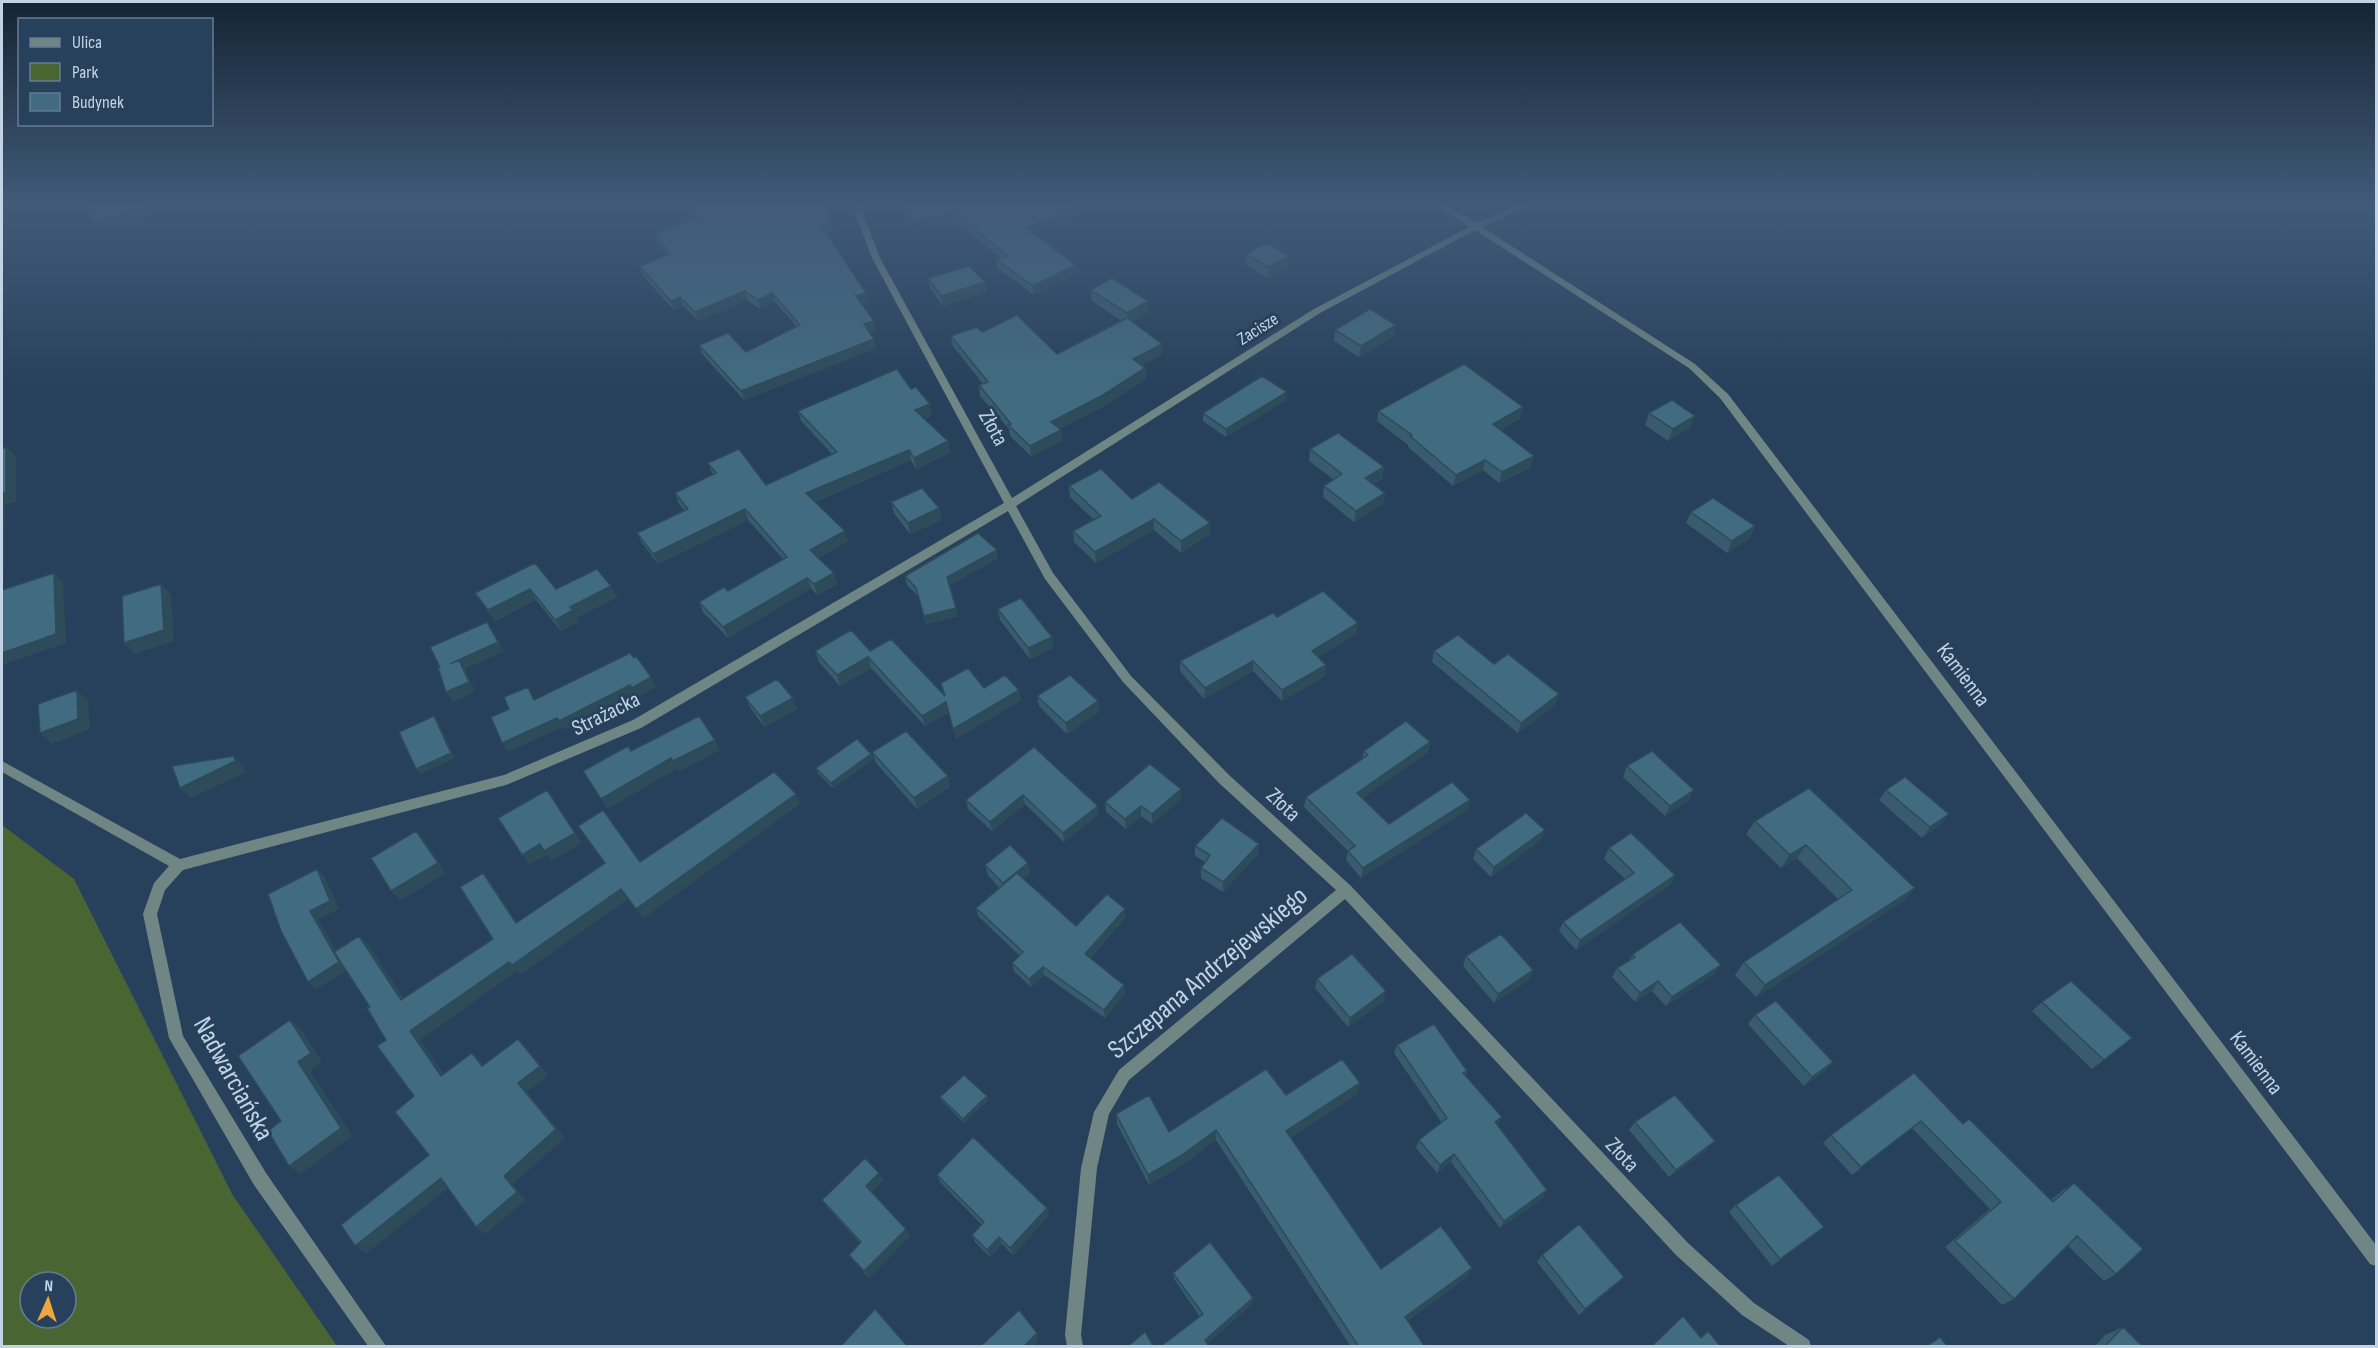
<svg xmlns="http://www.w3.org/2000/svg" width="2378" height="1348" font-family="'Sofia Sans Condensed',sans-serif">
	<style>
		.green { fill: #4b6532; fill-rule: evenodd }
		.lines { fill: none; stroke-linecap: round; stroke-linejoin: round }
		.street { fill: #708684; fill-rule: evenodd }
		.wall { fill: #385c6e }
		.shaded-wall { fill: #2e4b5a }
		.building { fill: #416b80; stroke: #2e4b5a; stroke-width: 1.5 }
		.labels { text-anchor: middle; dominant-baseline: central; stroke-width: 6; stroke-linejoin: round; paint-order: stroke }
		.far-street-label { font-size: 18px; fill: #c4d3e4; stroke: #27415c }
		.street-label { font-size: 22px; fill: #c4d3e4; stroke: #27415c }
		.near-street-label { font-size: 27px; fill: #c4d3e4; stroke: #27415c }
	</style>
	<rect width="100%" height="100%" fill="#27415c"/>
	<path class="green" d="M 2,825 L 74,879 L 232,1194 L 337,1346 L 2,1346 ZM 30,1282 L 66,1282 L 66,1318 L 30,1318 Z"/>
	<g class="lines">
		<path class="street" d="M 851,202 L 859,202 L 880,258 L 1012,498 L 1314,309 L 1469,227 L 1433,202 L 1443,202 L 1476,223 L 1526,202 L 1538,202 L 1482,227 L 1695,364 L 1728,394 L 2376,1245 L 2376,1266 L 2370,1264 L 1720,398 L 1689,368 L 1475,230 L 1320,313 L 1016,506 L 1053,573 L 1131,676 L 1229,775 L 1351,886 L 1688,1243 L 1754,1303 L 1809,1340 L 1811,1346 L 1789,1346 L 1742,1315 L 1676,1255 L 1345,899 L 1129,1080 L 1109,1114 L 1097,1168 L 1081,1335 L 1083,1346 L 1067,1346 L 1065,1335 L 1081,1168 L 1094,1112 L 1119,1070 L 1336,890 L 1219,783 L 1123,682 L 1045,579 L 1008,511 L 641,728 L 506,785 L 183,870 L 165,890 L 157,914 L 183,1036 L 266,1173 L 386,1346 L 368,1346 L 254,1185 L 169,1038 L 143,914 L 154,883 L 169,866 L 2,772 L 2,761 L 180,859 L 504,775 L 633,720 L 1004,503 L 872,258 Z"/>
	</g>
	<path class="wall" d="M 686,202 L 824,202 L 832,222 L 834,231 L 827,233 L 866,293 L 868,302 L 862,304 L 876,330 L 869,332 L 876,348 L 744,400 L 702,354 L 699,345 L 746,352 L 797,327 L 775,302 L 760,309 L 747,300 L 699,321 L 683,306 L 674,310 L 642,275 L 639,266 L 668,255 L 658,241 L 655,233 L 696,219 Z
		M 899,202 L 1075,202 L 1080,206 L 1081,215 L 1034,234 L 1076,265 L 1077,273 L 1034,295 L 997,268 L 996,259 L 1001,258 L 954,221 L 916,231 Z
		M 1246,254 L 1289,256 L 1288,267 L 1268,279 L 1246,265 Z
		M 928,278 L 985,282 L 986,292 L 943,306 L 930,288 Z
		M 1091,290 L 1148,301 L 1148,312 L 1132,322 L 1162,344 L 1162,354 L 1141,365 L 1145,368 L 1146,379 L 1104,406 L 1059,429 L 1061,430 L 1062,441 L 1031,456 L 1010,436 L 1009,429 L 980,396 L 979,385 L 983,384 L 953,346 L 951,336 L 982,332 L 1057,354 L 1122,321 L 1092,301 Z
		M 1335,330 L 1394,336 L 1359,357 L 1334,341 Z
		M 911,389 L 932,415 L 924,419 L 950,452 L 916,469 L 911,460 L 815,502 L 848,541 L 818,558 L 837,584 L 817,595 L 811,588 L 728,638 L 703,612 L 699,602 L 728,591 L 783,559 L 748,520 L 658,564 L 642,543 L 637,533 L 684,510 L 679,504 L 675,493 L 713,475 L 708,463 L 766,485 L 832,454 L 801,421 L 798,411 Z
		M 1286,400 L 1226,437 L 1203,421 L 1203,413 Z
		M 1378,411 L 1521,418 L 1500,430 L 1531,467 L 1499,483 L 1483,470 L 1453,486 L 1408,447 L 1408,445 L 1377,421 Z
		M 1649,413 L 1691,427 L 1668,441 L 1645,425 Z
		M 1310,449 L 1384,467 L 1382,479 L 1373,484 L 1385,493 L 1383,504 L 1354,522 L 1323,497 L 1324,486 L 1333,479 L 1309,461 Z
		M 1069,486 L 1132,499 L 1210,534 L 1181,553 L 1154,530 L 1096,563 L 1074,542 L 1073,531 L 1094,520 L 1070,497 Z
		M 891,502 L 939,508 L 942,520 L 910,534 L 894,513 Z
		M 1691,512 L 1755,526 L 1750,538 L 1727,553 L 1686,523 Z
		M 998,558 L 950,585 L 958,616 L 926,624 L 918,596 L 907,585 L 905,576 Z
		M 556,589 L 617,597 L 577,617 L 579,621 L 561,631 L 536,600 L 495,621 L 475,593 Z
		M 998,609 L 1053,648 L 1030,659 L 1000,620 Z
		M 1277,617 L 1356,634 L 1318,657 L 1326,665 L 1325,676 L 1282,701 L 1253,671 L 1204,699 L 1180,671 L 1180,661 Z
		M 815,651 L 870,651 L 944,696 L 984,688 L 1019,690 L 1021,700 L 956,739 L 949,712 L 925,726 L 871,668 L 840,686 L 819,662 Z
		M 1434,651 L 1494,664 L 1555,705 L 1518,733 L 1432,662 Z
		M 1037,696 L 1098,701 L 1099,712 L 1067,734 L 1039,706 Z
		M 745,697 L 793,698 L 797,709 L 764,727 L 750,707 Z
		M 1430,742 L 1428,752 L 1362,798 L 1389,824 L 1470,800 L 1467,810 L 1361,878 L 1346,860 L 1348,851 L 1304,807 L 1306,797 L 1362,759 L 1364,751 Z
		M 1034,747 L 1098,806 L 1098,815 L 1064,842 L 1025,804 L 992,831 L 968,809 L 966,800 Z
		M 872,752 L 948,776 L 950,787 L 917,809 L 876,763 Z
		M 871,754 L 873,759 L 833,788 L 818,773 L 816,768 Z
		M 1627,766 L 1689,800 L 1665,816 L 1623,777 Z
		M 1886,790 L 1940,825 L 1922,838 L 1879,800 Z
		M 1181,799 L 1152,824 L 1141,816 L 1126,829 L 1106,812 L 1105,802 Z
		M 1755,821 L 1915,888 L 1904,901 L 1756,997 L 1735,975 L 1744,962 L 1838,899 L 1797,858 L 1781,868 L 1746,834 Z
		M 1541,840 L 1491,877 L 1473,859 L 1476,849 Z
		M 1259,844 L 1258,854 L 1223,892 L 1201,878 L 1201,868 L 1205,862 L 1195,856 L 1195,846 Z
		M 1609,848 L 1675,875 L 1670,885 L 1576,950 L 1559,931 L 1563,922 L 1625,879 L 1604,859 Z
		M 1028,863 L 1030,873 L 1023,878 L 1076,926 L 1126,917 L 1090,958 L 1124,985 L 1125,993 L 1105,1018 L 1044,975 L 1031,987 L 1014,971 L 1012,963 L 1020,956 L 978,916 L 976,908 L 999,888 L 988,875 L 985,865 Z
		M 1633,954 L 1714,974 L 1666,1006 L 1652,991 L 1635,1002 L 1612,977 L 1617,968 L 1629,960 Z
		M 1466,956 L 1529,980 L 1494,1003 L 1463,966 Z
		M 1317,979 L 1384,1001 L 1348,1027 L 1315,988 Z
		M 2042,1002 L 2132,1038 L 2092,1069 L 2032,1011 Z
		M 1755,1015 L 1825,1071 L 1804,1086 L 1748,1024 Z
		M 1397,1045 L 1467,1071 L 1465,1075 L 1543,1198 L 1500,1228 L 1451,1162 L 1437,1173 L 1416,1148 L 1419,1140 L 1442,1123 L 1394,1053 Z
		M 1914,1073 L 1963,1124 L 2051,1200 L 2063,1190 L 2074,1183 L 2116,1274 L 2104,1281 L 2067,1245 L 2014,1299 L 2002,1305 L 1945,1247 L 1990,1209 L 1912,1128 L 1852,1175 L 1823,1143 L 1831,1135 Z
		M 1360,1083 L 1357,1094 L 1290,1138 L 1381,1269 L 1472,1268 L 1467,1277 L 1407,1321 L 1425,1347 L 1351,1347 L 1216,1140 L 1182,1165 L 1149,1185 L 1117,1124 L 1116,1114 L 1169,1132 L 1286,1095 Z
		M 987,1096 L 988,1100 L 964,1123 L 942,1101 L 940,1097 Z
		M 1635,1122 L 1708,1149 L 1669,1177 L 1629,1130 Z
		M 937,1175 L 1047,1208 L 1049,1215 L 1013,1255 L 1002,1244 L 990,1257 L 975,1242 L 972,1235 L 982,1225 L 940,1182 Z
		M 883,1180 L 871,1192 L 906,1229 L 910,1236 L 869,1278 L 854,1261 L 849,1255 L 860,1243 L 827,1207 L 822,1200 Z
		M 1736,1205 L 1824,1227 L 1772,1266 L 1729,1212 Z
		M 1542,1255 L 1624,1277 L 1618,1283 L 1579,1315 L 1537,1262 Z
		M 1173,1273 L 1253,1298 L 1252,1304 L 1207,1344 L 1160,1347 L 1200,1317 L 1174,1279 Z
		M 2123,1327 L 2143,1347 L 2094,1347 L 2105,1335 Z"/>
	<path class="shaded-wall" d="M 161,202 L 171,202 L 173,209 L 101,231 L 94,222 Z
		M 1080,206 L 1081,215 L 1027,237 L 1026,228 Z
		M 953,212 L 954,221 L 916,231 L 914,222 Z
		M 832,222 L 834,231 L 823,233 L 821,225 Z
		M 1289,256 L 1288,267 L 1268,279 L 1268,267 Z
		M 1076,265 L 1077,273 L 1034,295 L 1033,286 Z
		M 985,282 L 986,292 L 943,306 L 941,296 Z
		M 745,291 L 747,300 L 699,321 L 695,312 Z
		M 772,293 L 775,302 L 760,309 L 758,300 Z
		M 866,293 L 868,302 L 858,305 L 856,296 Z
		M 680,297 L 683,306 L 674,310 L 671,301 Z
		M 1148,301 L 1148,312 L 1128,324 L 1127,313 Z
		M 874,321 L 876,330 L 866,333 L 864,324 Z
		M 1396,325 L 1394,336 L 1359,357 L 1361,346 Z
		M 874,339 L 876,348 L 744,400 L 741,391 Z
		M 1162,344 L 1162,354 L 1133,370 L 1133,359 Z
		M 1145,368 L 1146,379 L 1104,406 L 1052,433 L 1051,422 Z
		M 1287,392 L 1286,400 L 1226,437 L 1226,429 Z
		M 930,404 L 932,415 L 917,421 L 915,410 Z
		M 1523,407 L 1521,418 L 1490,435 L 1493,424 Z
		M 1695,416 L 1691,427 L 1668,441 L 1673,429 Z
		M 1061,430 L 1062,441 L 1031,456 L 1030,446 Z
		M 948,441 L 950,452 L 916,469 L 914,458 Z
		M 6,447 L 16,457 L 16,502 L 5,505 L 4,583 L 2,584 L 2,493 Z
		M 909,450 L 911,460 L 809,504 L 806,493 Z
		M 1534,456 L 1531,467 L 1499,483 L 1502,472 Z
		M 1485,460 L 1483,470 L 1453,486 L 1456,475 Z
		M 1384,467 L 1382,479 L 1363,489 L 1365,478 Z
		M 1385,493 L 1383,504 L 1354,522 L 1356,511 Z
		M 939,508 L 942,520 L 910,534 L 908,523 Z
		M 745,509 L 748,520 L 658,564 L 653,554 Z
		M 1154,519 L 1154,530 L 1096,563 L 1095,552 Z
		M 1210,523 L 1210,534 L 1181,553 L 1181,541 Z
		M 1755,526 L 1750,538 L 1727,553 L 1732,541 Z
		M 845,531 L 848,541 L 814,560 L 810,550 Z
		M 997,550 L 998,558 L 949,586 L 947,577 Z
		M 54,573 L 63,582 L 66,643 L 2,665 L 2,653 Z
		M 834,573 L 837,584 L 817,595 L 814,584 Z
		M 807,578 L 811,588 L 728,638 L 723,627 Z
		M 161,584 L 171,595 L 174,641 L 134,654 L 124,643 Z
		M 611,586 L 617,597 L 577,617 L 579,621 L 561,631 L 555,620 L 570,607 Z
		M 530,589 L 536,600 L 495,621 L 488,610 Z
		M 956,608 L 958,616 L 926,624 L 924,616 Z
		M 487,622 L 504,651 L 465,669 L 475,692 L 453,702 L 446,692 L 450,664 Z
		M 1358,623 L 1356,634 L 1310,662 L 1312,651 Z
		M 1052,637 L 1053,648 L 1030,659 L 1028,648 Z
		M 868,657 L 871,668 L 840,686 L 837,675 Z
		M 1253,661 L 1253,671 L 1204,699 L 1205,688 Z
		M 1326,665 L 1325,676 L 1282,701 L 1282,690 Z
		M 651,677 L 656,687 L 637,698 L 632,688 Z
		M 630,685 L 635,695 L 565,730 L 563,727 L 508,752 L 502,743 Z
		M 77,690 L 88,701 L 90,729 L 52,744 L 40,733 Z
		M 1019,690 L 1021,700 L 956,739 L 953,729 Z
		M 1559,694 L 1555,705 L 1518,733 L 1521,723 Z
		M 793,698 L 797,709 L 764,727 L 760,716 Z
		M 1098,701 L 1099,712 L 1067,734 L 1066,723 Z
		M 946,702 L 949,712 L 925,726 L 922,716 Z
		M 434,716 L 438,721 L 455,758 L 421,774 L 416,769 Z
		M 715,740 L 720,750 L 679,772 L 673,761 Z
		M 1430,742 L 1428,752 L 1356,803 L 1357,793 Z
		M 871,754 L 873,759 L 833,788 L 831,783 Z
		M 234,756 L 244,767 L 246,772 L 191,798 L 180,788 Z
		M 671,758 L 677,769 L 607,809 L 601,799 Z
		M 948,776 L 950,787 L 917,809 L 914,798 Z
		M 1181,789 L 1181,799 L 1152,824 L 1152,814 Z
		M 547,790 L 582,843 L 551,861 L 547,855 L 529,865 L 522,855 L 540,844 Z
		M 1694,790 L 1689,800 L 1665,816 L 1670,806 Z
		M 796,794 L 800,804 L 643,919 L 636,909 Z
		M 1023,795 L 1025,804 L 992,831 L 990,822 Z
		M 1470,800 L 1467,810 L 1361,878 L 1363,868 Z
		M 1098,806 L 1098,815 L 1064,842 L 1063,833 Z
		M 1141,806 L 1141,816 L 1126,829 L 1125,819 Z
		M 1949,814 L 1940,825 L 1922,838 L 1930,827 Z
		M 1545,830 L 1541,840 L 1491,877 L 1494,867 Z
		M 416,831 L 425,841 L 446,873 L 400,901 L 391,891 Z
		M 1259,844 L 1258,854 L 1223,892 L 1223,882 Z
		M 1806,845 L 1797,858 L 1781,868 L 1790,855 Z
		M 1028,863 L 1030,873 L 1005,893 L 1003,883 Z
		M 317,869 L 325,877 L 339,909 L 318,919 L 348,970 L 316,989 L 308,982 L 310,911 Z
		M 483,873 L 491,883 L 524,933 L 516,923 Z
		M 1675,875 L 1670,885 L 1576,950 L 1580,940 Z
		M 1915,888 L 1904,901 L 1756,997 L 1765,985 Z
		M 621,889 L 628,899 L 520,975 L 517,971 L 420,1040 L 451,1084 L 441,1076 L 410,1031 L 509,962 Z
		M 1125,909 L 1126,917 L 1086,962 L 1085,954 Z
		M 359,936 L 369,945 L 411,1009 L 401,1000 Z
		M 1721,965 L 1714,974 L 1666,1006 L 1672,997 Z
		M 1043,967 L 1044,975 L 1031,987 L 1029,979 Z
		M 1533,970 L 1529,980 L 1494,1003 L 1498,994 Z
		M 1658,981 L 1652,991 L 1635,1002 L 1640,993 Z
		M 1124,985 L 1125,993 L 1105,1018 L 1104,1010 Z
		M 1386,991 L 1384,1001 L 1348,1027 L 1350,1018 Z
		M 290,1020 L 301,1029 L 322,1062 L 310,1071 L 352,1136 L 301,1174 L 289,1166 L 298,1062 Z
		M 518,1039 L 526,1047 L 548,1075 L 527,1092 L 565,1138 L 513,1184 L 526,1200 L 486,1234 L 476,1227 L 518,1083 Z
		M 472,1053 L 481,1062 L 491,1075 L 482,1066 Z
		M 1833,1062 L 1825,1071 L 1804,1086 L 1812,1077 Z
		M 1360,1083 L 1357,1094 L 1284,1142 L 1286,1131 Z
		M 987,1096 L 988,1100 L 964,1123 L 963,1119 Z
		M 1502,1117 L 1498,1125 L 1491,1130 L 1495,1122 Z
		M 1216,1130 L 1216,1140 L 1182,1165 L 1149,1185 L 1148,1175 Z
		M 1715,1141 L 1708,1149 L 1669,1177 L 1676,1170 Z
		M 1454,1154 L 1451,1162 L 1437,1173 L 1440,1165 Z
		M 879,1173 L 883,1180 L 870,1194 L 866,1186 Z
		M 441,1178 L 451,1186 L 367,1253 L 355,1246 Z
		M 1547,1190 L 1543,1198 L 1500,1228 L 1504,1221 Z
		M 1047,1208 L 1049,1215 L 1013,1255 L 1010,1248 Z
		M 906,1229 L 910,1236 L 869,1278 L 864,1271 Z
		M 999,1237 L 1002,1244 L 990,1257 L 987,1250 Z
		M 1472,1268 L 1467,1277 L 1401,1325 L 1405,1317 Z
		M 1624,1277 L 1618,1283 L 1579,1315 L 1585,1309 Z
		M 1253,1298 L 1252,1304 L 1205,1346 L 1205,1340 Z
		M 1037,1333 L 1039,1339 L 1032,1347 L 1023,1347 Z"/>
	<path class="building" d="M 84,202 L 161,202 L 94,222 Z
		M 688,202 L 824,202 L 832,222 L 821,225 L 866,293 L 856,296 L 874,321 L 864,324 L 874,339 L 741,391 L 699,345 L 728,333 L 746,352 L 800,325 L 772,293 L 758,300 L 745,291 L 695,312 L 680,297 L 671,301 L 639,266 L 670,254 L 655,233 L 698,218 Z
		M 902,202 L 1075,202 L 1080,206 L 1026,228 L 1076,265 L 1033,286 L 996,259 L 1008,256 L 953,212 L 914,222 Z
		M 1267,243 L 1289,256 L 1268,267 L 1246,254 Z
		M 969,266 L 985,282 L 941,296 L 928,278 Z
		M 1112,278 L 1148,301 L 1127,313 L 1091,290 Z
		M 1370,309 L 1396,325 L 1361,346 L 1335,330 Z
		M 1017,315 L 1057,354 L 1127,318 L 1162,344 L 1133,359 L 1145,368 L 1103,395 L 1051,422 L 1061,430 L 1030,446 L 1008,425 L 1011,424 L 979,385 L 988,382 L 951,336 L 977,327 L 982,332 Z
		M 1464,364 L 1523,407 L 1493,424 L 1534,456 L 1502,472 L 1485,460 L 1456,475 L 1410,436 L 1412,435 L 1378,411 Z
		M 897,369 L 911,389 L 916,387 L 930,404 L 915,410 L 948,441 L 914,458 L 909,450 L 806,493 L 845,531 L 810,550 L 834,573 L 814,584 L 807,578 L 723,627 L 699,602 L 724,587 L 728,591 L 787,557 L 745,509 L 653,554 L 637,533 L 688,509 L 675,493 L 716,473 L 708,463 L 739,449 L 766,485 L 837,452 L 798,411 Z
		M 1262,376 L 1287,392 L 1226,429 L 1203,413 Z
		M 1672,400 L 1695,416 L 1673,429 L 1649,413 Z
		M 1338,433 L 1384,467 L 1365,478 L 1385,493 L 1356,511 L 1324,486 L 1342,474 L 1310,449 Z
		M 6,447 L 6,492 L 2,493 L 2,449 Z
		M 1101,469 L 1132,499 L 1159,482 L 1210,523 L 1181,541 L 1154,519 L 1095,552 L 1073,531 L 1101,516 L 1069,486 Z
		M 922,488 L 939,508 L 908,523 L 891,502 Z
		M 1713,498 L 1755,526 L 1732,541 L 1691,512 Z
		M 978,533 L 997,550 L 947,577 L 956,608 L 924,616 L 916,588 L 905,576 Z
		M 535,563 L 556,589 L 597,569 L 611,586 L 570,607 L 573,610 L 555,620 L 530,589 L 488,610 L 475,593 Z
		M 54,573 L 56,634 L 2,653 L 2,590 Z
		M 161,584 L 164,630 L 124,643 L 122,596 Z
		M 1323,591 L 1358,623 L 1312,651 L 1326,665 L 1282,690 L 1253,661 L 1205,688 L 1180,661 L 1273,613 L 1277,617 Z
		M 1021,598 L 1052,637 L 1028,648 L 998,609 Z
		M 487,622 L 498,642 L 450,664 L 459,660 L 469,682 L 446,692 L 438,668 L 440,667 L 430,647 Z
		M 851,630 L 870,651 L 891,639 L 945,696 L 941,683 L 968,668 L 984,688 L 1005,675 L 1019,690 L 953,729 L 946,702 L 922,716 L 868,657 L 837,675 L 815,651 Z
		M 1458,635 L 1494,664 L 1508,654 L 1559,694 L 1521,723 L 1434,651 Z
		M 630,653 L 634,658 L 636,656 L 651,677 L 632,688 L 630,685 L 559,721 L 557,718 L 502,743 L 491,717 L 509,709 L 504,697 L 528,687 L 534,700 Z
		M 1070,675 L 1098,701 L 1066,723 L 1037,696 Z
		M 777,679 L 793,698 L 760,716 L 745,697 Z
		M 77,690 L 78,719 L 40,733 L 38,704 Z
		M 434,716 L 451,753 L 416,769 L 399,732 Z
		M 699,716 L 715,740 L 673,761 L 671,758 L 601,799 L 583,771 L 628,746 L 631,751 Z
		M 1406,721 L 1430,742 L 1357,793 L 1389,824 L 1452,782 L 1470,800 L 1363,868 L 1348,851 L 1355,846 L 1306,797 L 1368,755 L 1364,751 Z
		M 906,731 L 948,776 L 914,798 L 872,752 Z
		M 857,739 L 871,754 L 831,783 L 816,768 Z
		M 1034,747 L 1098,806 L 1063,833 L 1023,795 L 990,822 L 966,800 Z
		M 1652,751 L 1694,790 L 1670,806 L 1627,766 Z
		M 234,756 L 235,761 L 180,788 L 172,766 Z
		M 1150,764 L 1181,789 L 1152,814 L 1141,806 L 1125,819 L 1105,802 Z
		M 774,772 L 796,794 L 636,909 L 621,889 L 512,965 L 509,962 L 410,1031 L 441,1076 L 472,1053 L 482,1066 L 518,1039 L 540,1066 L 518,1083 L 556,1129 L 504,1176 L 517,1192 L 476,1227 L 441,1178 L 355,1246 L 341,1225 L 429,1155 L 395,1112 L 414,1096 L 377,1046 L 386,1040 L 367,1008 L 370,1007 L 334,952 L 359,936 L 401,1000 L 493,939 L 460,887 L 483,873 L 516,923 L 605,863 L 578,826 L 603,810 L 640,862 Z
		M 1905,777 L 1949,814 L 1930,827 L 1886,790 Z
		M 1809,788 L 1915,888 L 1765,985 L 1744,962 L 1852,890 L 1806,845 L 1790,855 L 1755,821 Z
		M 547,790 L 575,833 L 544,851 L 540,844 L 522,855 L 498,818 Z
		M 1526,813 L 1545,830 L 1494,867 L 1476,849 Z
		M 1222,818 L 1259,844 L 1223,882 L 1201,868 L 1210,855 L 1195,846 Z
		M 416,831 L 438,863 L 391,891 L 371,858 Z
		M 1631,833 L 1675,875 L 1580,940 L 1563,922 L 1634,873 L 1609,848 Z
		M 1010,845 L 1028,863 L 1003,883 L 985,865 Z
		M 317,869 L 330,901 L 310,911 L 339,962 L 308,982 L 281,931 L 268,894 Z
		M 1017,873 L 1076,926 L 1107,894 L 1125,909 L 1085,954 L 1124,985 L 1104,1010 L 1043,967 L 1029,979 L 1012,963 L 1023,952 L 976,908 Z
		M 1680,922 L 1721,965 L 1672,997 L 1658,981 L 1640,993 L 1617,968 L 1635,957 L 1633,954 Z
		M 1501,934 L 1533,970 L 1498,994 L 1466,956 Z
		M 1352,954 L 1386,991 L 1350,1018 L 1317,979 Z
		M 2071,981 L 2132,1038 L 2104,1060 L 2042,1002 Z
		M 1776,1001 L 1833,1062 L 1812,1077 L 1755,1015 Z
		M 290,1020 L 311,1053 L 298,1062 L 341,1128 L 289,1166 L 268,1131 L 281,1121 L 238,1056 Z
		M 1434,1024 L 1467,1071 L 1463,1073 L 1502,1117 L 1495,1122 L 1547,1190 L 1504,1221 L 1454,1154 L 1440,1165 L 1419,1140 L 1447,1118 L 1397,1045 Z
		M 1342,1059 L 1360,1083 L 1286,1131 L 1381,1269 L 1441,1226 L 1472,1268 L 1405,1317 L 1425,1347 L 1359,1347 L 1216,1130 L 1182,1155 L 1148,1175 L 1116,1114 L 1149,1095 L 1169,1132 L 1266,1069 L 1286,1095 Z
		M 1914,1073 L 1963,1124 L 1969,1119 L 2053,1202 L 2074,1183 L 2143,1249 L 2116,1274 L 2077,1236 L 2014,1299 L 1955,1241 L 2001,1202 L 1921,1121 L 1861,1167 L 1831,1135 Z
		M 964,1075 L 987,1096 L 963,1119 L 940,1097 Z
		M 1675,1095 L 1715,1141 L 1676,1170 L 1635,1122 Z
		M 973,1137 L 1047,1208 L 1010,1248 L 999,1237 L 987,1250 L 972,1235 L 984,1222 L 937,1175 Z
		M 865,1158 L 879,1173 L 866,1186 L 906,1229 L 864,1271 L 849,1255 L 861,1242 L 822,1200 Z
		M 1779,1175 L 1824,1227 L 1780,1259 L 1736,1205 Z
		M 1579,1224 L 1624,1277 L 1585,1309 L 1542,1255 Z
		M 1210,1242 L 1253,1298 L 1205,1340 L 1209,1347 L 1160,1347 L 1203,1314 L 1173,1273 Z
		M 875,1309 L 908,1347 L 840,1347 Z
		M 1019,1310 L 1037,1333 L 1023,1347 L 980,1347 Z
		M 1683,1316 L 1701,1338 L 1708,1331 L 1721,1347 L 1651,1347 Z
		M 2123,1327 L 2143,1347 L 2104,1347 Z
		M 1145,1332 L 1154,1347 L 1127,1347 Z
		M 1940,1337 L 1948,1347 L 1926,1347 Z"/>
	<linearGradient id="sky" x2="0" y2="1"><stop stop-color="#152433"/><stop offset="0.52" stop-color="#415a78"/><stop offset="1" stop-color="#415a78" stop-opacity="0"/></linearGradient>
	<rect width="2378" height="391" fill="url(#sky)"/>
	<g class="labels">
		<g class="far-street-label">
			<text transform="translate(1258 329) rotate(-32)">Zacisze</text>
		</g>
		<g class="street-label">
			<text transform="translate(993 428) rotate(61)">Złota</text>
			<text transform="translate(1963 675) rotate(53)">Kamienna</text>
			<text transform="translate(606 714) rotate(-26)">Strażacka</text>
			<text transform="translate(1283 805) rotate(43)">Złota</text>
			<text transform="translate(2256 1063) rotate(53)">Kamienna</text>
			<text transform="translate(1622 1155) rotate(47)">Złota</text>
		</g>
		<g class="near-street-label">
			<text transform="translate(1208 973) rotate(-40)">Szczepana Andrzejewskiego</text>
			<text transform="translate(233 1079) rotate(61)">Nadwarciańska</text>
		</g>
	</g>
	<rect width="2378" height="1348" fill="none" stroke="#c4d3e4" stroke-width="6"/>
	<rect x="18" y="18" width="195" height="108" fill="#27415c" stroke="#667b92" stroke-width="1.5"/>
	<rect x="30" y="38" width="30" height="9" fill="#708684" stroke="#667b92" stroke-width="1.5"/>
	<text x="72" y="48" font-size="18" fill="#c4d3e4">Ulica</text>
	<rect x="30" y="63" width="30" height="18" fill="#4b6532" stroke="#667b92" stroke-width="1.5"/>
	<text x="72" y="78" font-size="18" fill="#c4d3e4">Park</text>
	<rect x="30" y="93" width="30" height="18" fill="#416b80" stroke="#667b92" stroke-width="1.5"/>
	<text x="72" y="108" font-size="18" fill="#c4d3e4">Budynek</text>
	<g transform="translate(48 1300) rotate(3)"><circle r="28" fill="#27415c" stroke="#667b92" stroke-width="1.5"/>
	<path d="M0-4.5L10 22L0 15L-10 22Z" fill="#f0a63f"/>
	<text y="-9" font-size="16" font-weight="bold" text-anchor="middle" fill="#c4d3e4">N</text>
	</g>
</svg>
